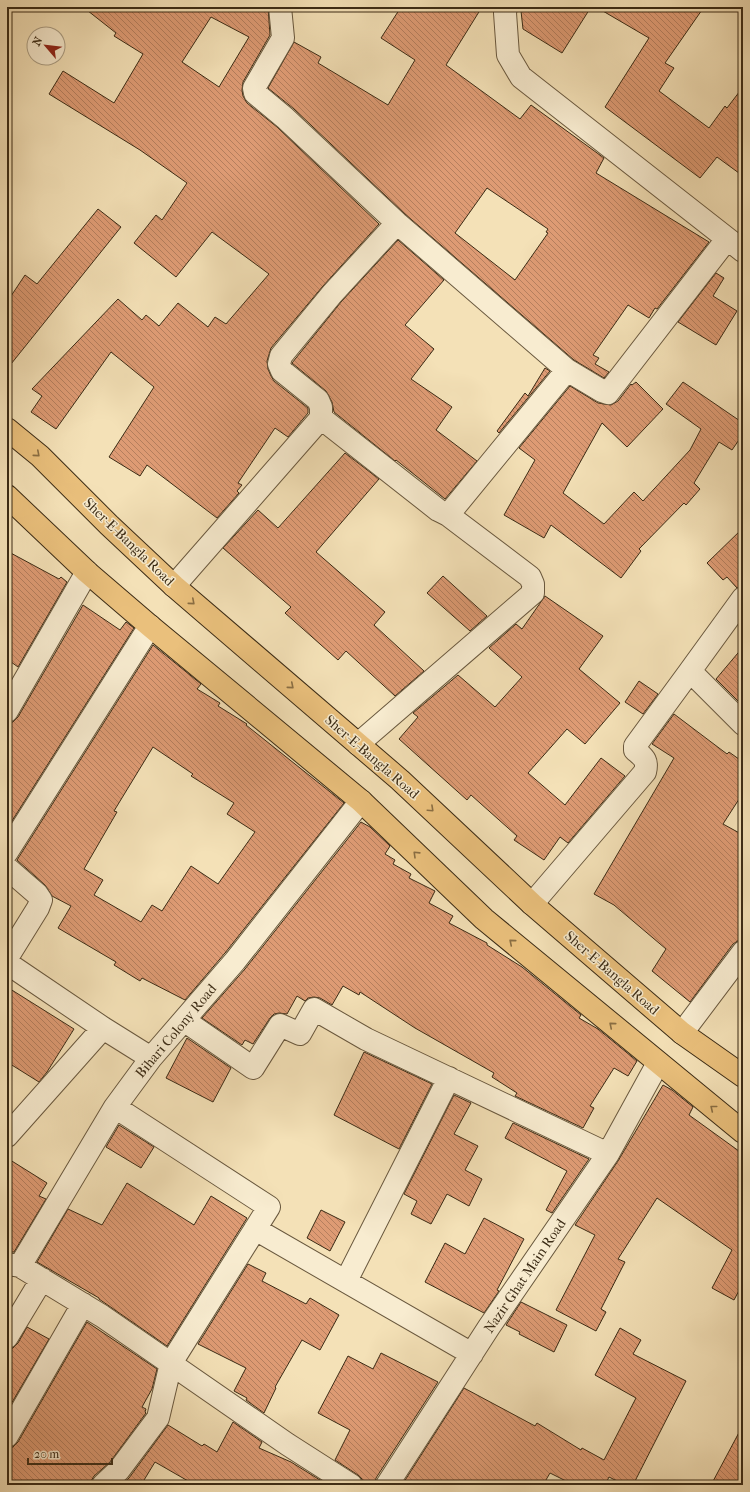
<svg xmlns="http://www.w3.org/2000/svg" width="750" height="1492" font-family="'IM FELL French Canon',serif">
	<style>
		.building { fill: url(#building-back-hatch); stroke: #3b2b15; fill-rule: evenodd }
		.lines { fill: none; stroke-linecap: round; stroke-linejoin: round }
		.street-casing { stroke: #69583e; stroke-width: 24 }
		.highway-casing { stroke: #3b2b15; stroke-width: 24 }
		.street { stroke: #f8ecd0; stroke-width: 22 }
		.highway { stroke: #eac07c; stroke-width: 22 }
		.oneway { stroke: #8a6e43 }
		.labels { text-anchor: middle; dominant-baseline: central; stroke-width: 3; stroke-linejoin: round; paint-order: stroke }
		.street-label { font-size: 14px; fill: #3b2b15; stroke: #f8ecd0 }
	</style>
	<defs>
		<pattern id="building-back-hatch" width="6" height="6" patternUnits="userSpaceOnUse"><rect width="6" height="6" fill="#de9b74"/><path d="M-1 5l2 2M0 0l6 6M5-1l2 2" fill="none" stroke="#b57f5e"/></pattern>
	</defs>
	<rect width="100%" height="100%" fill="#f4e1b7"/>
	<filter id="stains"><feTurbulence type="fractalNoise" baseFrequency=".005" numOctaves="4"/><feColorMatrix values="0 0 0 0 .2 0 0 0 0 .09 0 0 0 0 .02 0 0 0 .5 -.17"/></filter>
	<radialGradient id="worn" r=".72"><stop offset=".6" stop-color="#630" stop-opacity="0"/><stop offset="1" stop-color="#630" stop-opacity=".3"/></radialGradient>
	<path class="building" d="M 83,7 L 268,7 L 270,35 L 243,82 L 242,90 L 243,96 L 247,103 L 277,127 L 379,224 L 323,286 L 271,348 L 267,361 L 268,369 L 271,376 L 274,381 L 308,408 L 308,413 L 288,437 L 275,428 L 238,483 L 242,485 L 237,491 L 239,493 L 217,518 L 147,465 L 140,476 L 109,457 L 154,387 L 111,352 L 56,429 L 31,412 L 42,396 L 32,389 L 118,299 L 142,320 L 146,315 L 159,326 L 178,303 L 208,327 L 215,317 L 226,324 L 269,274 L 212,232 L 176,277 L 134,243 L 156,215 L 162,220 L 187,183 L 140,150 L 49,94 L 63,71 L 114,103 L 143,54 L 114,36 L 116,33 ZM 211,17 L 249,37 L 219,87 L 182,62 Z
		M 401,7 L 482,7 L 446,65 L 520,119 L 531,105 L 604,158 L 596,173 L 709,242 L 657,309 L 655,308 L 649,318 L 628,305 L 593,355 L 599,358 L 595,364 L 609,372 L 604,378 L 574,360 L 405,214 L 294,109 L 268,88 L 294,42 L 321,57 L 318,63 L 388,105 L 415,60 L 381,38 ZM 487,188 L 548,229 L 546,232 L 548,233 L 515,280 L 455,233 Z
		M 566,7 L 591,7 L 562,53 L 523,29 L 521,11 Z
		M 596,7 L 704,7 L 665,63 L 674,68 L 659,91 L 709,128 L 725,106 L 727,108 L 743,87 L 743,176 L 717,157 L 700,178 L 605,107 L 649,38 Z
		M 98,209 L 121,227 L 7,369 L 7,302 L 25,275 L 37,284 Z
		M 398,240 L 444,280 L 405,325 L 434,349 L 411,379 L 452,407 L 436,430 L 477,461 L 445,499 L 396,460 L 395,461 L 334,412 L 332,402 L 326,391 L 292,363 L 341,302 Z
		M 716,273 L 724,278 L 713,296 L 737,311 L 716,345 L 678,322 Z
		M 545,368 L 550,371 L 499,433 L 497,431 L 525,393 L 528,396 Z
		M 636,382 L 663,409 L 627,447 L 602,423 L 563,493 L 604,524 L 634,492 L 643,501 L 690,450 L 701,429 L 666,404 L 683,382 L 743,423 L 743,434 L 732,450 L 719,442 L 694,483 L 700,489 L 686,505 L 684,503 L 639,549 L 641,551 L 621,578 L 551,525 L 544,538 L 504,515 L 535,460 L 519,448 L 570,386 L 598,403 L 611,405 L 618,401 L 631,384 L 632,385 Z
		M 345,453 L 379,479 L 316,552 L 385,612 L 374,625 L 424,671 L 395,696 L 346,651 L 338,660 L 285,613 L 291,607 L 223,548 L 258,510 L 278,528 Z
		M 743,528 L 743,586 L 737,588 L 727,577 L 723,580 L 707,563 Z
		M 7,551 L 59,579 L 61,577 L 67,582 L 18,667 L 7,659 Z
		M 443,576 L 487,616 L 470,631 L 427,593 Z
		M 545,596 L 603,636 L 579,669 L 620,703 L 585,744 L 567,729 L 528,773 L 565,805 L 601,758 L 625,776 L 568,843 L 560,837 L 544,860 L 514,840 L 517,836 L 471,795 L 467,800 L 399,739 L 418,717 L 413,713 L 458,675 L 495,707 L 522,677 L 489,648 L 516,624 L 522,629 Z
		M 83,605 L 120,630 L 126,622 L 134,628 L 10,824 L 7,823 L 7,723 L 13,722 L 18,717 Z
		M 153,645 L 201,684 L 197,689 L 220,703 L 218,706 L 247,724 L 246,725 L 344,803 L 225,953 L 185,1000 L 142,978 L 140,981 L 114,965 L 116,962 L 58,928 L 71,906 L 52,896 L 45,885 L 17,860 ZM 153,747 L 193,774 L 191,776 L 234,803 L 227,814 L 255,832 L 218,884 L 191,866 L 162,911 L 152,905 L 141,922 L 94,895 L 103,880 L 84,869 L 117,812 L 114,811 Z
		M 743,647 L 743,706 L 716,679 Z
		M 639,681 L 658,694 L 643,714 L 625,702 Z
		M 674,714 L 727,754 L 729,752 L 743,762 L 743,793 L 723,824 L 743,835 L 743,933 L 739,940 L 733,944 L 690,1002 L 652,971 L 666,949 L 614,905 L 594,894 L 674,758 L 652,744 Z
		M 361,822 L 370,827 L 390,846 L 385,854 L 395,860 L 393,864 L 411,874 L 409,878 L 435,891 L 429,903 L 453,916 L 449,923 L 487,943 L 487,945 L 522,967 L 581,1015 L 579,1018 L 598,1029 L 637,1061 L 628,1076 L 614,1068 L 590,1106 L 594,1108 L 583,1128 L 515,1096 L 517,1093 L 492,1077 L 494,1073 L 415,1028 L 360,992 L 359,995 L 343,986 L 332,1005 L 320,998 L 314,997 L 308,998 L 305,1001 L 297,996 L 287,1014 L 279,1013 L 274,1014 L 270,1018 L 253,1044 L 245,1040 L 242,1045 L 202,1018 L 245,969 Z
		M 7,987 L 74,1029 L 47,1072 L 39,1082 L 7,1062 Z
		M 187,1038 L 231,1068 L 213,1102 L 166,1078 Z
		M 364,1052 L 432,1084 L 399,1149 L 334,1115 Z
		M 663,1085 L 672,1090 L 693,1107 L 689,1115 L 743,1154 L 743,1283 L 734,1300 L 712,1288 L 732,1250 L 657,1198 L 618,1259 L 625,1262 L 601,1309 L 606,1312 L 596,1331 L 556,1310 L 595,1235 L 575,1225 L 618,1161 Z
		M 454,1095 L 471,1103 L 454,1134 L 478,1146 L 465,1170 L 482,1179 L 469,1206 L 447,1194 L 431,1224 L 411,1214 L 417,1201 L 404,1194 Z
		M 513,1123 L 589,1159 L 552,1213 L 546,1210 L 567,1171 L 505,1138 Z
		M 119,1125 L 154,1147 L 141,1168 L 106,1147 Z
		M 7,1158 L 47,1183 L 39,1196 L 46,1199 L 14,1252 L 7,1252 Z
		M 127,1183 L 194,1225 L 211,1196 L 247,1218 L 167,1346 L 99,1299 L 99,1298 L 37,1262 L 68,1209 L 102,1225 Z
		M 321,1210 L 345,1222 L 330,1251 L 307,1238 Z
		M 484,1218 L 524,1239 L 497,1290 L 499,1291 L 484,1313 L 425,1282 L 445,1243 L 465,1254 Z
		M 248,1264 L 266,1273 L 262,1281 L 306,1304 L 310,1298 L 339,1315 L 320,1350 L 302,1340 L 275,1387 L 276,1388 L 264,1413 L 246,1400 L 247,1398 L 234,1391 L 246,1368 L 198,1344 Z
		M 521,1302 L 567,1325 L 554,1352 L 519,1334 L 520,1332 L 506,1325 Z
		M 87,1322 L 157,1369 L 152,1389 L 142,1407 L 146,1409 L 145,1412 L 146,1413 L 110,1462 L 94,1476 L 91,1481 L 91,1485 L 16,1485 L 7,1480 L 7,1448 L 13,1447 L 18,1442 Z
		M 27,1327 L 49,1339 L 7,1411 L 7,1353 L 9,1349 L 13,1348 L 18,1343 Z
		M 620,1328 L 641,1340 L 633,1354 L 686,1381 L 633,1485 L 625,1485 L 609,1477 L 605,1485 L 574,1485 L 550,1473 L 543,1485 L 402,1485 L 464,1388 L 535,1426 L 537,1423 L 581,1450 L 582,1448 L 604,1460 L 636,1398 L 595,1375 Z
		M 381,1353 L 438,1382 L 376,1478 L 375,1485 L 363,1485 L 362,1479 L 358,1475 L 335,1460 L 350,1430 L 318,1413 L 348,1356 L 373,1369 Z
		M 233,1422 L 262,1442 L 259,1448 L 291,1462 L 328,1485 L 195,1485 L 155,1462 L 141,1485 L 121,1485 L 129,1478 L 168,1425 L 202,1446 L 204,1444 L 217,1452 Z
		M 743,1425 L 743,1485 L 711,1485 Z"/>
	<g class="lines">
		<g class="street-casing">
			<path id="street" d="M 280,7 L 283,38 L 254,88 L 255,93 L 285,118 L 397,223 L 567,370
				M 506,7 L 505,13 L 508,55 L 521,77 L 743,251
				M 321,418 L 321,407 L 318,400 L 282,371 L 279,364 L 281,356 L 332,294 L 397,223
				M 174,586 L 321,418 L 438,510 L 448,515
				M 743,598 L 690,671 L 743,724
				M 7,711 L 87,572
				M 358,744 L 533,593 L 533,584 L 530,577 L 448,515 L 567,370 L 602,391 L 608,393 L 727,239
				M 7,852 L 150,626
				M 7,868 L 37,894 L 41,900 L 38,908 L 7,958
				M 532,904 L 645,772 C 648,760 644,758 635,750 L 635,746 L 690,671
				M 7,963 L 103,1028 L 151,1058
				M 185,1021 L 253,1068 L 280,1025 L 300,1034 L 314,1009 L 366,1039 L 608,1154
				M 682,1033 L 743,952
				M 7,1136 L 103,1028
				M 255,1229 L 472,1354
				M 7,1264 L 20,1266 L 115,1107 L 151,1058 L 235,961 L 361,801
				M 20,1266 L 102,1316 L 287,1444 L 351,1485
				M 346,1281 L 449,1078
				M 7,1337 L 42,1279
				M 7,1436 L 83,1304
				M 103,1485 L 119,1470 L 158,1418 L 171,1363 L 269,1207 L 115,1107
				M 387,1485 L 489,1327 L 608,1154 L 658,1063"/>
		</g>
		<g class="highway-casing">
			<path id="highway" d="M 7,429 L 40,456 L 109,525 L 174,586 L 400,780 L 532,904 L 682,1033 L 743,1076
				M 7,496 L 87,572 L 150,626 L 361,801 L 484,919 L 743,1132"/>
		</g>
		<use href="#street" class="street"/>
		<use href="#highway" class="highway"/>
	</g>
	<defs><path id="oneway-chevron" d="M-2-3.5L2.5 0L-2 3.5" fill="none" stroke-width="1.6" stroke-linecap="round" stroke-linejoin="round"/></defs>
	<g class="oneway">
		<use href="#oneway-chevron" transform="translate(37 454) rotate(41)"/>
		<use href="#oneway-chevron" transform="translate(192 602) rotate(41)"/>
		<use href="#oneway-chevron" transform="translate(291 686) rotate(40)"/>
		<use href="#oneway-chevron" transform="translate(431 809) rotate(43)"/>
		<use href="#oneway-chevron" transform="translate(416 854) rotate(-136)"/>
		<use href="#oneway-chevron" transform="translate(512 942) rotate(-140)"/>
		<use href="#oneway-chevron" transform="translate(612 1025) rotate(-140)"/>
		<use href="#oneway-chevron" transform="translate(713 1108) rotate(-141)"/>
	</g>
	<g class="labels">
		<g class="street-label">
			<text transform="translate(129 542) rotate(44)">Sher-E-Bangla Road</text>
			<text transform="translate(372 757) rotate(41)">Sher-E-Bangla Road</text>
			<text transform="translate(612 973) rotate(41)">Sher-E-Bangla Road</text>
			<text transform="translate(176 1031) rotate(-50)">Bihari Colony Road</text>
			<text transform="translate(525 1276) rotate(-56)">Nazir Ghat Main Road</text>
		</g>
	</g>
	<rect width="750" height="1492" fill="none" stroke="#f4e1b7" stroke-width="24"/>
	<rect x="8" y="8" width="734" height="1476" fill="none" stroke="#3b2b15" stroke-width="2"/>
	<rect x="12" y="12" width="726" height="1468" fill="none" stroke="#3b2b15"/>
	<g transform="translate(46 46) rotate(298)"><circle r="19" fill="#f8ecd0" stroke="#ac9f85"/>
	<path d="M0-3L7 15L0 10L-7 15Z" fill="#8f2418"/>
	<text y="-6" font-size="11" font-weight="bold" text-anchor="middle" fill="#3b2b15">N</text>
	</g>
	<path d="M28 1458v6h84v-6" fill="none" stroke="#3b2b15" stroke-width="2"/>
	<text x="34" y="1458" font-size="12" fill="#3b2b15" stroke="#f8ecd0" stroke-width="3" paint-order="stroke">20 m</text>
	<rect width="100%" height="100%" filter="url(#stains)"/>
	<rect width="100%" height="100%" fill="url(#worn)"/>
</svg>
